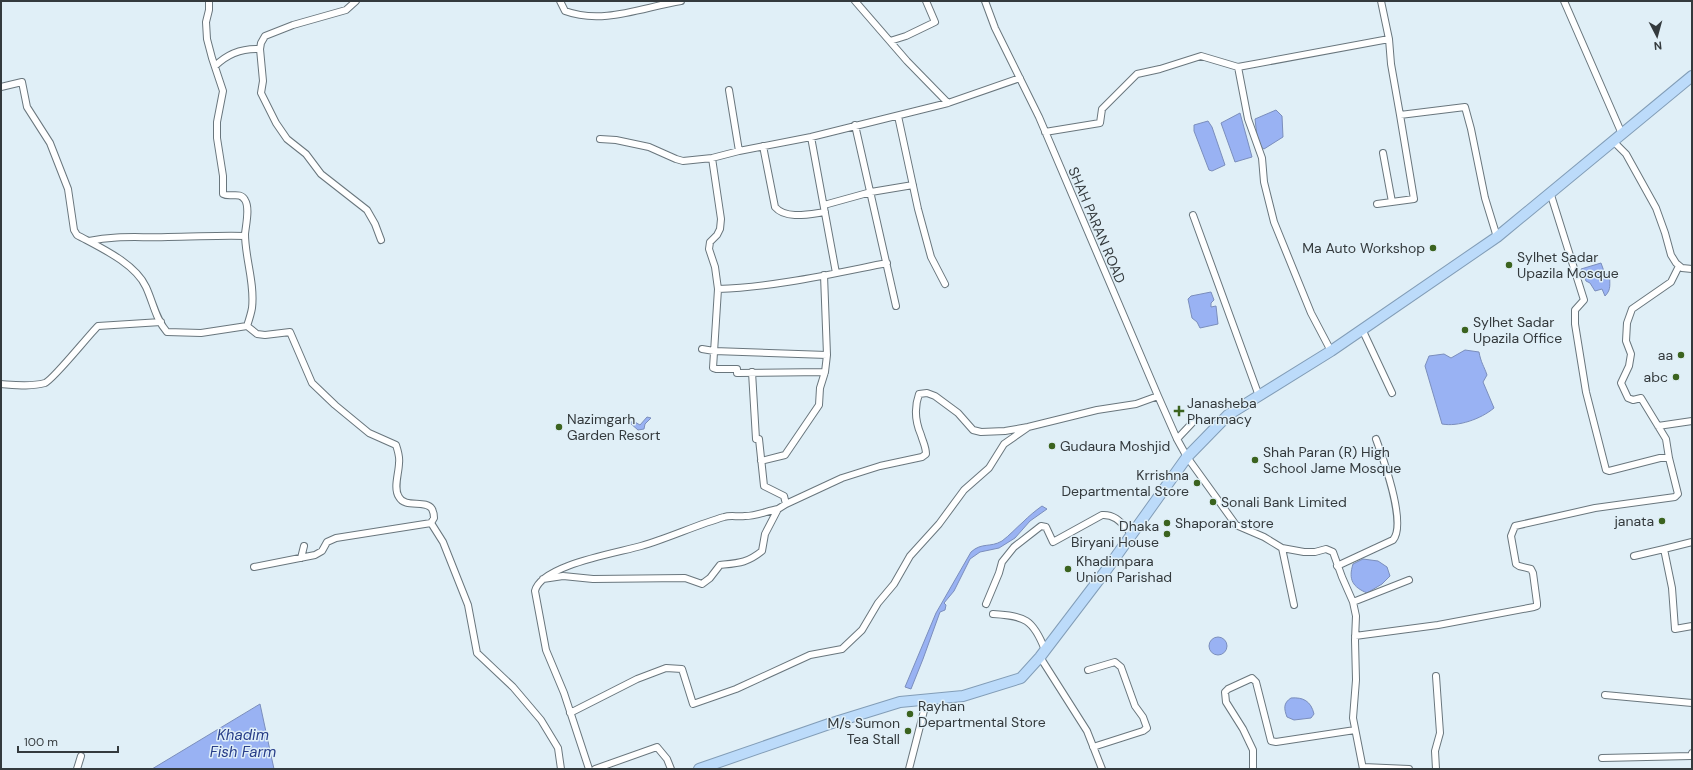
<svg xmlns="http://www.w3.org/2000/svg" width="1693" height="770" font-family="'DM Sans',sans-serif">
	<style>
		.water { fill: #99b2f3; stroke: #7b8ebc }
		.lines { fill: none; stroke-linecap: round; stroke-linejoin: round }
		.minor-casing { stroke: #69767d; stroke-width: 8 }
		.trunk-casing { stroke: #829db7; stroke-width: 12 }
		.minor { stroke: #fff; stroke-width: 6 }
		.trunk { stroke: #bcdbfa; stroke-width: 10 }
		.poi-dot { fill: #3b631f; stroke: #e0eff7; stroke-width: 1.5 }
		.labels { text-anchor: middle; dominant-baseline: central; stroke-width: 3; stroke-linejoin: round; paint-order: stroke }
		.street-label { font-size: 14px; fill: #343a3d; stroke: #e0eff7 }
		.poi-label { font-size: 14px; fill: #343a3d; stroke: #e0eff7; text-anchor: start }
		.water-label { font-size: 15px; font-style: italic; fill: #273d88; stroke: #e0eff7 }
	</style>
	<rect width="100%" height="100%" fill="#e0eff7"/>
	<path class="water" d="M 1276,110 L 1282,116 L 1283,137 L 1264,149 L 1258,145 L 1255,119 Z
		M 1240,113 L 1252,157 L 1235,162 L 1221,123 Z
		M 1208,121 L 1212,127 L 1225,165 L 1212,171 L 1209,170 L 1194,131 L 1194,125 Z
		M 1601,263 L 1605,274 L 1610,275 C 1609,284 1612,289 1605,296 L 1602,289 L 1595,291 L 1590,283 L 1586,281 L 1581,269 Z
		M 1211,292 L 1214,300 L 1211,303 L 1211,307 L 1216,306 L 1218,324 L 1200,328 L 1197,322 L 1192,318 L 1188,299 L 1191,296 Z
		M 1465,350 L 1479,352 C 1481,363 1484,366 1487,375 L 1483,382 L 1494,408 C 1481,419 1458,427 1442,424 L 1425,366 L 1429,356 L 1444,354 L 1451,358 Z
		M 647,417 L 651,418 L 645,424 L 644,429 L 638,430 L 630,423 L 633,421 L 640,425 Z
		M 1042,506 L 1047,509 L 1030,521 L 1015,538 L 999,548 L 980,552 L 970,559 L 954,591 L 944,603 L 946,605 L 945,610 L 940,612 L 923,659 L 911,689 L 905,687 L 936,613 L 971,552 C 982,542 990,548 1002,541 C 1010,535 1016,528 1023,522 C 1029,516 1035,511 1042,506 Z
		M 1363,559 L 1378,561 L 1387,567 L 1390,576 L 1382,584 L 1367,593 C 1353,587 1348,580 1353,564 Z
		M1209 646a9 9 0 1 1 18 0a9 9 0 1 1-18 0Z
		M 1291,698 C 1303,697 1311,701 1314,714 L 1311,718 L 1294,720 L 1287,717 C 1284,709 1283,703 1291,698 Z
		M 260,704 L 274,769 L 152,769 Z"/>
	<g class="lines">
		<g class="minor-casing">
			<path id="minor" d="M 209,1 L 209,10 L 206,22 L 207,39 L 212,58 L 223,91 L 217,122 L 217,138 L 223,176 L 223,194 C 230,198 240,191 245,200 C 250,208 246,224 245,234 C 245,258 255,283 252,308 C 251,314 249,320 247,326
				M 356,1 L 346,10 L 293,25 L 265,36 L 261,43 L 260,49 L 263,81 L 261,93 L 276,123 L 287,139 L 306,154 L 321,174 L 367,210 L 375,224 L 381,240
				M 560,1 L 565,11 C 603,25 643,7 681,1
				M 855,1 L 907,61 L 948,103
				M 985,1 L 995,28 L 1039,117 L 1158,396 L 1177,439 L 1187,457 L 1236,525 L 1264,537 L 1282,548 L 1304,552 L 1315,552 L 1326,549 L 1333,552 L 1342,577 L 1353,602 L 1356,616 L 1355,640 L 1356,680 L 1353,718 L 1363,769
				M 1381,1 L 1389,39 L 1391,64 L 1400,115 L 1465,107 L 1471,129 L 1485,198 L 1497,237
				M 1564,1 L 1622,134
				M 890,41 L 906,36 L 935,22 L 926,1
				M 215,66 C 227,54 243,48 260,49
				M 1,87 L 22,82 L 27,107 L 50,143 L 68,189 L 74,230 L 77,235 C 99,247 135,263 146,287 C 153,302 156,320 167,332 L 201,333 L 247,326 L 257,334 L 265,335 L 290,332 L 312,383 L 335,405 L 369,433 L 396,445 C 398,451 400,457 399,463 C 399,473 393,488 399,497 C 405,509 426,499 432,509 C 433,511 434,516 434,518 L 431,523 L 443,542 L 468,605 L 477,653 L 513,687 L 541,720 L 558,748 L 561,769
				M 729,90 L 739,151
				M 898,116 L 918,209 L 931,257 L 945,284
				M 855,125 L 896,306
				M 1045,132 L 1100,123 L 1102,109 L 1137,74 L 1160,69 L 1201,56 L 1238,67
				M 811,137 L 836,273
				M 600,139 L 616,140 L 649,147 L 676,159 L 683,161 L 712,158 L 739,151 L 811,137 L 948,103 L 1020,78
				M 1613,141 L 1626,154 L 1656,208 L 1665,233 L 1671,255 L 1676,263 L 1682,268 L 1692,269
				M 763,146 L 775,207 C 786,220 810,214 825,212
				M 1383,153 L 1392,202
				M 712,158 L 721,219 L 720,229 L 717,235 L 710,242 L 709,249 L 715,267 L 718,289 L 713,368 L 716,369 L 737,369 L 737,373 L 825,372
				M 1377,204 L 1414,199 L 1400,115
				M 824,205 L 871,192 L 913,185
				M 1193,215 L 1259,396
				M 89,241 C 117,235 140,238 168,237 C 194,237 220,235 245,236
				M 718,289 C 775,287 831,274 887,263
				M 1362,329 L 1392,393
				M 702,349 L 714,351 L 827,355
				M 1331,351 L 1311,313 L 1274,222 L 1264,182 L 1262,158 L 1248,119 L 1238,67 L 1389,39
				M 752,372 L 756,439 L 759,439 L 764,486 L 784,496 L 786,504
				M 1,384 C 15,385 31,387 45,383 C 53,380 88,336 98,326 L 161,322
				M 1658,426 L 1692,421
				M 1177,439 L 1194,421
				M 1669,458 L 1666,439 L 1641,398 L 1633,400 L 1628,398 L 1621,383 L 1629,366 L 1631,354 L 1626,341 L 1627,323 L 1632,309 L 1671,282 L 1679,266
				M 761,461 L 785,455 L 819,405 L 820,388 L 825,372 L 827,355 L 824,275
				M 1282,548 L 1294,605
				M 1664,549 L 1692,542
				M 1634,556 L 1664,549 L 1672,588 L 1675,629 L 1692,626
				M 301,558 L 304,546
				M 1337,566 L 1393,540 C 1407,524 1383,458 1376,439
				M 254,567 L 315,555 L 322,551 L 327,542 L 336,538 L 431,523
				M 543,579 L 563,576 L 593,579 L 685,578 L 702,584 L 710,578 L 720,565 C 739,563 747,563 762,551 L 765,534 L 778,509 L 786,504 L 842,478 L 880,466 L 922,457 L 926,454 C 926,447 923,442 921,435 C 915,421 914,408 919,394 L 927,393 L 935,396 L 958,413 L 973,430 L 981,432 L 1005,431 L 1028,427 L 1097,410 L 1136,404 L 1158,396
				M 1353,602 L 1409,580
				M 986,604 L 999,573 L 1002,562 L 1014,547 L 1041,526 L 1046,527 L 1053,542 L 1102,515 C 1116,514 1122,524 1132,534
				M 993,614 C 1025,616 1033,619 1045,650
				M 1355,636 L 1438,625 L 1534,607 L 1537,606 L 1537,603 L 1533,573 L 1531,569 L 1519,566 L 1516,564 L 1511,536 L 1515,526 L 1595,508 L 1675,497 L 1678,494 L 1669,458 L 1660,458 L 1609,471 L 1606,470 L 1586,392 L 1575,324 L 1575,310 L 1584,300 L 1550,192
				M 1040,657 L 1087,731 L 1102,769
				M 1088,670 L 1115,662 L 1121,667 L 1135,706 L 1143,717 L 1147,728 L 1143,731 L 1093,747
				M 1605,695 L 1692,703
				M 570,713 L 637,679 L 666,668 L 682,669 L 693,704 L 736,689 L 810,655 L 842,649 L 862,630 L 878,603 L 894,584 L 910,556 L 939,524 L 964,490 L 989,468 L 1004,444 L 1027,428
				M 1602,758 L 1691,756 L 1692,753
				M 1363,767 L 1409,769
				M 77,769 L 81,756
				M 589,769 L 564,693 L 546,650 L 535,591 C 541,565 617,553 641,546 C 669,538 696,525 724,517 C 730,515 738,517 745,516 C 756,516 767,511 778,509
				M 595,769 L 657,747 L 667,759 L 671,769
				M 909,769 L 927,699
				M 1253,769 L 1253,750 L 1243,729 L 1226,702 L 1225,692 L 1228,689 L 1252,678 L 1256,682 L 1271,741 L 1276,742 L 1355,730
				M 1436,769 L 1435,751 L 1440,733 L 1436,676"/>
		</g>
		<g class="trunk-casing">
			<path id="trunk" d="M 699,769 L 829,724 L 900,702 L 963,696 L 1021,678 L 1040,657 L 1107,569 L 1187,457 L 1228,415 L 1331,351 L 1497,237 L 1692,76"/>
		</g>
		<use href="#minor" class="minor"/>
		<use href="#trunk" class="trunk"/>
	</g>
	<g class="poi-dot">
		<circle cx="1433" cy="248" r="4"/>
		<circle cx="1509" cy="265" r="4"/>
		<circle cx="1465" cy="330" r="4"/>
		<circle cx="1681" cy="355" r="4"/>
		<circle cx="1676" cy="377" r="4"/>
		<path d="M1177 405h4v4h4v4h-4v4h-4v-4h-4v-4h4z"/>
		<circle cx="559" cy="427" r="4"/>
		<circle cx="1052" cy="446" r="4"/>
		<circle cx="1255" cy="460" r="4"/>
		<circle cx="1197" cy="483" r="4"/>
		<circle cx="1213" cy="502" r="4"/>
		<circle cx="1662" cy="521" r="4"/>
		<circle cx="1167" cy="523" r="4"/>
		<circle cx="1167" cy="534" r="4"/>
		<circle cx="1068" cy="569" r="4"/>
		<circle cx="910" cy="714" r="4"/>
		<circle cx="908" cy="731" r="4"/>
	</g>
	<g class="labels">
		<g class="street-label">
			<text transform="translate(1097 225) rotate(67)">SHAH PARAN ROAD</text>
		</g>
		<g class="poi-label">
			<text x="1425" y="248" text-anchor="end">Ma Auto Workshop</text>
			<text x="1517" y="257">Sylhet Sadar<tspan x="1517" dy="16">Upazila Mosque</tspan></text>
			<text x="1473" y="322">Sylhet Sadar<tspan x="1473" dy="16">Upazila Office</tspan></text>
			<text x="1673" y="355" text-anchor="end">aa</text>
			<text x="1668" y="377" text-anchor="end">abc</text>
			<text x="1187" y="403">Janasheba<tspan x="1187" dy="16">Pharmacy</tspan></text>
			<text x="567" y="419">Nazimgarh<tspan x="567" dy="16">Garden Resort</tspan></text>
			<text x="1060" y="446">Gudaura Moshjid</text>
			<text x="1263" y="452">Shah Paran (R) High<tspan x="1263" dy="16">School Jame Mosque</tspan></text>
			<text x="1189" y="475" text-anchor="end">Krrishna<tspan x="1189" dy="16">Departmental Store</tspan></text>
			<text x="1221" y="502">Sonali Bank Limited</text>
			<text x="1654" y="521" text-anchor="end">janata</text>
			<text x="1175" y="523">Shaporan store</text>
			<text x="1159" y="526" text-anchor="end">Dhaka<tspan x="1159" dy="16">Biryani House</tspan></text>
			<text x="1076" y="561">Khadimpara<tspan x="1076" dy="16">Union Parishad</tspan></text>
			<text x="918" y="706">Rayhan<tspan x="918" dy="16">Departmental Store</tspan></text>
			<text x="900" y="723" text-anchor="end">M/s Sumon<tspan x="900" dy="16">Tea Stall</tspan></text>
		</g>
		<g class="water-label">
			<text x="243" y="735">Khadim<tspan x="243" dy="17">Fish Farm</tspan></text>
		</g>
	</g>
	<rect width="1693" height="770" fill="none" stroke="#343a3d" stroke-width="4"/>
	<g transform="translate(1657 36) rotate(174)" stroke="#e0eff7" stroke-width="3" paint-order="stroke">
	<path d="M0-3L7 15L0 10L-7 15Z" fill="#343a3d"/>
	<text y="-6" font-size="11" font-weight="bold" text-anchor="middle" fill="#343a3d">N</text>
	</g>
	<path d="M18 746v6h100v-6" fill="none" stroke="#343a3d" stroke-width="2"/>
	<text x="24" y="746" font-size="12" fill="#343a3d" stroke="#e0eff7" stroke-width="3" paint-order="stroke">100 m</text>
</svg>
